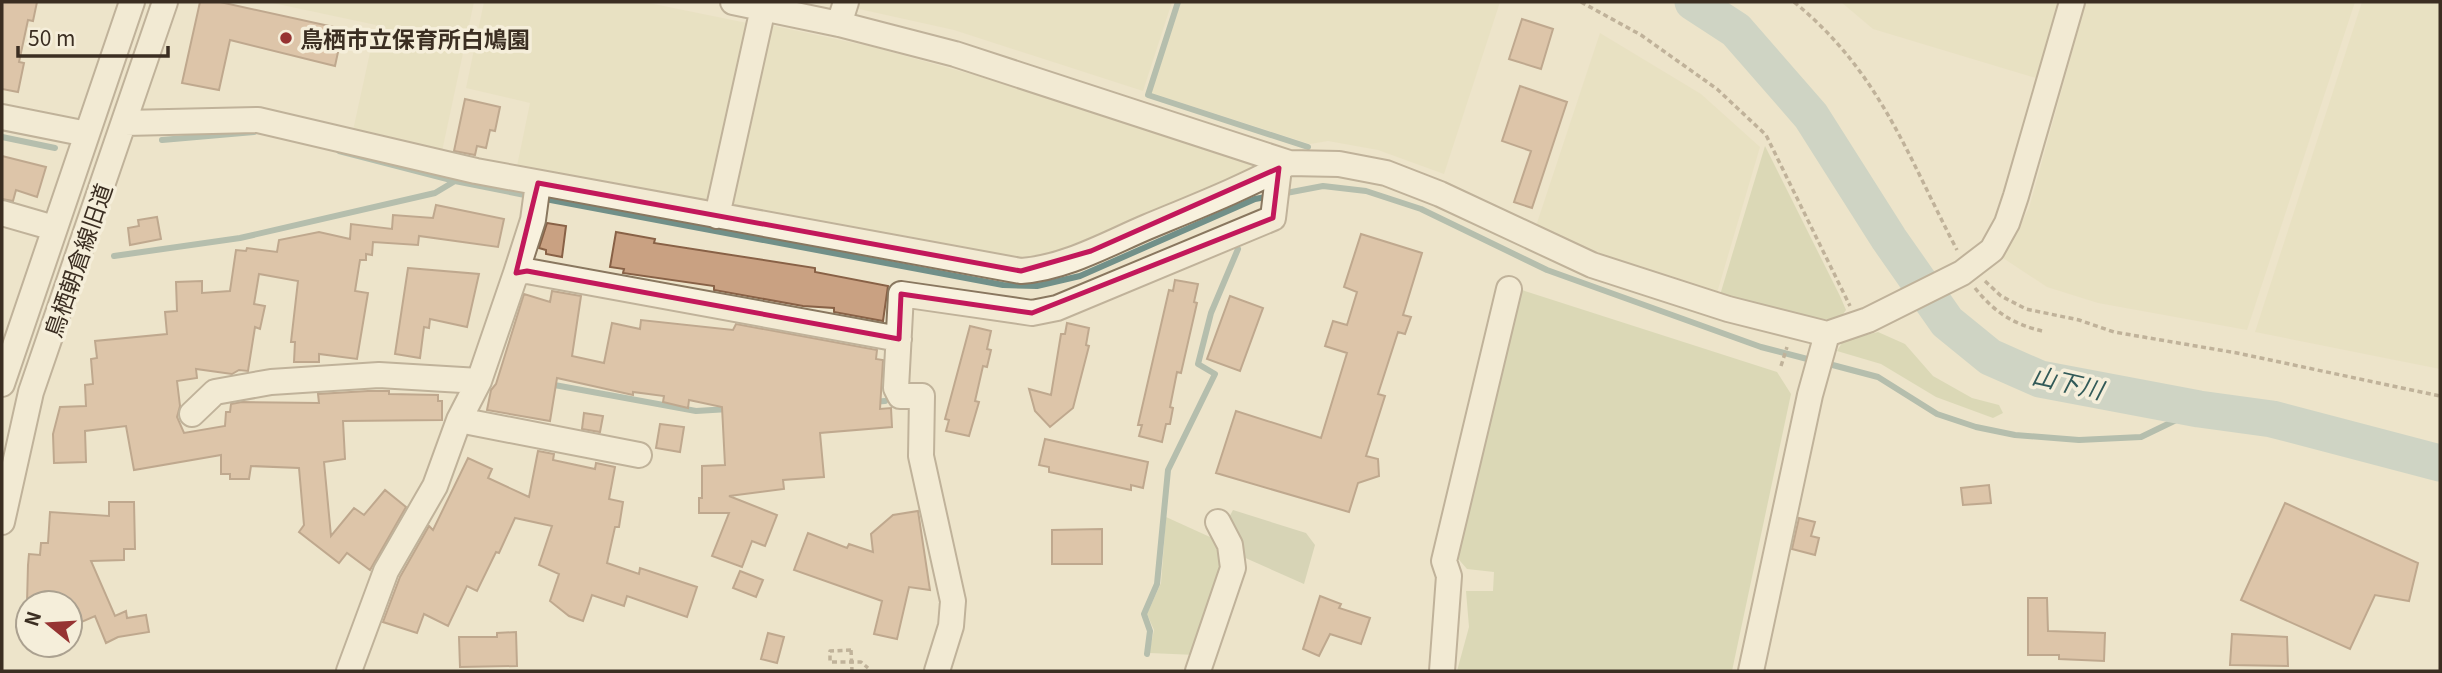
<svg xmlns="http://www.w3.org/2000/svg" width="2442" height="673" font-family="Georgia,'Noto Sans JP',serif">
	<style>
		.farmland { fill: #e3ddb8 }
		.green { fill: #c5cb9e }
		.cemetery { fill: #bcc19d }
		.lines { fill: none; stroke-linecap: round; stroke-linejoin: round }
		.stream { stroke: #719089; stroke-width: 6 }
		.river { stroke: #abc2bc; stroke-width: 37 }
		.building { fill: #c9a182; stroke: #886146; stroke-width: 2 }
		.minor-casing { stroke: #89775f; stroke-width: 28 }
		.path { stroke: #89775f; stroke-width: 3.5; stroke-dasharray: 5 3.5; stroke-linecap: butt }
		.minor { stroke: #f8f1de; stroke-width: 24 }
		.path-bridge { stroke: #89775f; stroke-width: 3.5; stroke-dasharray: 5 3.5; stroke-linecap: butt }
		.marked { fill: none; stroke: #c2185b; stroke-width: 5; stroke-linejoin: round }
		.poi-dot { fill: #963332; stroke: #f5eeda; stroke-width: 2.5 }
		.labels { text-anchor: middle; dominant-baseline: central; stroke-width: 7; stroke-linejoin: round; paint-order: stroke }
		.poi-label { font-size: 23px; font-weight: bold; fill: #3b2e22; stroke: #f5eeda; text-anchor: start }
		.street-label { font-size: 23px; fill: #3b2e22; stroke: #f5eeda }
		.water-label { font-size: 24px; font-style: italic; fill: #325a58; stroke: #f5eeda }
	</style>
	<rect width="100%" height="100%" fill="#ede4ca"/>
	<path class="farmland" d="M 268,2 L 474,2 L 441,156 L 352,135 L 376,25 Z
		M 484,2 L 644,2 L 752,24 L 707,206 L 516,171 L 530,103 L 466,88 Z
		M 852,2 L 1172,2 L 1143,91 L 954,30 L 850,7 Z
		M 1181,2 L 1500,2 L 1444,174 L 1378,150 L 1328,141 L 1310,144 L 1151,93 Z
		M 1841,2 L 2058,2 L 2036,78 L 1873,29 Z
		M 2086,2 L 2355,2 L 2247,330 L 2098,303 L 2047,287 L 2003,258 L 2029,208 Z
		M 2362,2 L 2440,2 L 2440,369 L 2255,332 Z
		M 770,25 L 873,47 L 985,78 L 1256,164 L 1253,173 L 1036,259 L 1018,261 L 726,208 Z
		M 1600,33 L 1701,94 L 1760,147 L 1717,293 L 1601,259 L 1535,229 Z"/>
	<path class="green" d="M 1765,146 L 1840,296 L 1846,310 L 1841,317 L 1822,320 L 1720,295 Z
		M 1522,290 L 1777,372 L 1791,394 L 1732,671 L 1457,671 L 1469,627 L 1466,591 L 1493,591 L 1494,572 L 1467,569 L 1454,554 Z
		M 1878,332 L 1905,344 L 1933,376 L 1972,398 L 1999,405 L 2003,413 L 1993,418 L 1936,397 L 1881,364 L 1837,351 L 1843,341 Z
		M 1166,517 L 1221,542 L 1227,561 L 1196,655 L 1149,653 L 1154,630 L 1147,614 L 1161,583 Z"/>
	<path class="cemetery" d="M 1233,510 L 1306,533 L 1315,545 L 1304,584 L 1241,556 L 1227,521 Z"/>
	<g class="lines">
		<path class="stream" d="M 1178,2 L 1148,95 L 1308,147
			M 2,137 L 55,148
			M 162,140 L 254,132
			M 339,151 L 455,181 L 530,196
			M 1281,194 L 1323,186 L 1366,191 L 1421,209 L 1547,270 L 1761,347 L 1815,361
			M 540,198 L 1003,285 L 1037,286 L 1080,276 L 1255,199 L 1271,196
			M 114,256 L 240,238 L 435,193 L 455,181
			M 1825,363 L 1878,377 L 1937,414 L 1976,427 L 2015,435 L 2079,440 L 2141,437 L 2199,409
			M 549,384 L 696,411 L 729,409
			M 872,402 L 885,401
			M 1147,654 L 1150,631 L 1144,614 L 1157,584 L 1168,470 L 1215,374 L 1198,364 L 1211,313 L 1238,249"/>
		<path class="river" d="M 1693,2 L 1736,30 L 1811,116 L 1889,239 L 1947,322 L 1990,357 L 2040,379 L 2199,409 L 2272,419 L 2440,463"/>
	</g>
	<path class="building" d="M 2,2 L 37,2 L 33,21 L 28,20 L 19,62 L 24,63 L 18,92 L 2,89 Z
		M 200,2 L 220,2 L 343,29 L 335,66 L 230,40 L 219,90 L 182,83 Z
		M 1522,19 L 1553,29 L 1541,69 L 1509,59 Z
		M 1520,86 L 1567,102 L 1532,208 L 1514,202 L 1531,151 L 1502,141 Z
		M 465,99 L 500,107 L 495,131 L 490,130 L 486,148 L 477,146 L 475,155 L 454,151 Z
		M 2,156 L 46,167 L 37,197 L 16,190 L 13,201 L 2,199 Z
		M 436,205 L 504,219 L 498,247 L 419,236 L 418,245 L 373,242 L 372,255 L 366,254 L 366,260 L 360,260 L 355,291 L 368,293 L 357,359 L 319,354 L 319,362 L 294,362 L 295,342 L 291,342 L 298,281 L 259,274 L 254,304 L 265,306 L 260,329 L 255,327 L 248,371 L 239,370 L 232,374 L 196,369 L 197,378 L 177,381 L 180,406 L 177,417 L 184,433 L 225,426 L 226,412 L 230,412 L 231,404 L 242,402 L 319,403 L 318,394 L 368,391 L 389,391 L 389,394 L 438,395 L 438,401 L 442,401 L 442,420 L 343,421 L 345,459 L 324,462 L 331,536 L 354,508 L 364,515 L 385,490 L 406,507 L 370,570 L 347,553 L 339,563 L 299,532 L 304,525 L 299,468 L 251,466 L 249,479 L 230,479 L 230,474 L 221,474 L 221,455 L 134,470 L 126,426 L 85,431 L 86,462 L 54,463 L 53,434 L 60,407 L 86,406 L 85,385 L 93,384 L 91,359 L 97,358 L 95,341 L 167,334 L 165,312 L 177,311 L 176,282 L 202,281 L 202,293 L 230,291 L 236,250 L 246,251 L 247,248 L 277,252 L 279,240 L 319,232 L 350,239 L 351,224 L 392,229 L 393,215 L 433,218 Z
		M 157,217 L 161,239 L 130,245 L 128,228 L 139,226 L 138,220 Z
		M 547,223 L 566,226 L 562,257 L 546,254 L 546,250 L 539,248 Z
		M 616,232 L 655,239 L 654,243 L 815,268 L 815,272 L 888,286 L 883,321 L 834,312 L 834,308 L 803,306 L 714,290 L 714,286 L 623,273 L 624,269 L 610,267 Z
		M 1361,234 L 1422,253 L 1403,315 L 1411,317 L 1405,334 L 1398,332 L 1378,394 L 1385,396 L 1366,456 L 1378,459 L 1379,476 L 1358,483 L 1349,512 L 1216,473 L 1236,411 L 1321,438 L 1347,353 L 1325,346 L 1333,321 L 1347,325 L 1357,292 L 1344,287 Z
		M 408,268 L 479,274 L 467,327 L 430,319 L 429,328 L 424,327 L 420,358 L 395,354 Z
		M 1175,280 L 1198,284 L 1194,302 L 1197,303 L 1181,373 L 1177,372 L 1170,407 L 1173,408 L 1170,424 L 1166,424 L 1162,442 L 1139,436 L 1142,425 L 1138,425 L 1169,290 L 1173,291 Z
		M 552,291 L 581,296 L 572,356 L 604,363 L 612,323 L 640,329 L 641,320 L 733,330 L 736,324 L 877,350 L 876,359 L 883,360 L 880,409 L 891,408 L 892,427 L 820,433 L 824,477 L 783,480 L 784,489 L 729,496 L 777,515 L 765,546 L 752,541 L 742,567 L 712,556 L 729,513 L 699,513 L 699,498 L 702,498 L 702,466 L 725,465 L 722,407 L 689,400 L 688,408 L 663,402 L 664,396 L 633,392 L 633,395 L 557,378 L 550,421 L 487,410 L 491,390 L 496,384 L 524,294 L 550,302 Z
		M 1230,296 L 1263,308 L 1240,371 L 1207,359 Z
		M 1067,323 L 1089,328 L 1086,345 L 1089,346 L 1073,408 L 1050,427 L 1035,411 L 1029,389 L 1051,395 L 1061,334 L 1065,334 Z
		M 970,326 L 991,331 L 987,349 L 991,350 L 987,367 L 983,366 L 975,401 L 979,402 L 969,436 L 946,431 L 949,420 L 945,419 Z
		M 584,413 L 603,416 L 600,432 L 582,429 Z
		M 660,424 L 684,427 L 680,452 L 656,448 Z
		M 1045,439 L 1148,462 L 1143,488 L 1131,485 L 1131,490 L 1049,472 L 1049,467 L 1039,465 Z
		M 538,451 L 554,454 L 553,460 L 595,469 L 596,463 L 615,467 L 609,499 L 623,502 L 619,527 L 615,527 L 607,563 L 639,574 L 640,568 L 697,587 L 687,617 L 627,596 L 624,606 L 592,595 L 583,621 L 569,616 L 550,601 L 559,574 L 539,565 L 552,526 L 515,518 L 499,553 L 496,552 L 477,591 L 467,586 L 448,626 L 424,614 L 417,633 L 383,622 L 400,577 L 429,526 L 433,530 L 468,458 L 492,469 L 488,478 L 529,497 Z
		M 1989,485 L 1991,503 L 1963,505 L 1961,488 Z
		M 109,502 L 134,502 L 135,549 L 124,549 L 124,560 L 91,561 L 115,616 L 126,611 L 127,618 L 146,615 L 149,632 L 118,637 L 106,643 L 95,616 L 70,627 L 70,603 L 27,603 L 28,565 L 29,554 L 40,555 L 41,543 L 48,543 L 50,512 L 109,516 Z
		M 2285,503 L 2418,563 L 2409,601 L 2375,595 L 2350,649 L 2241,600 Z
		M 918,511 L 930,590 L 909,587 L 897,639 L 874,634 L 882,601 L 794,570 L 808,533 L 847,548 L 849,544 L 873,552 L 871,534 L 893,515 Z
		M 1799,518 L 1815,522 L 1811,536 L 1819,538 L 1815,555 L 1792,549 Z
		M 1102,529 L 1102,564 L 1052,564 L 1052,530 Z
		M 740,571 L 763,580 L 756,597 L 733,588 Z
		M 1320,596 L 1341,604 L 1339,608 L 1370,618 L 1361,644 L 1330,634 L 1319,656 L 1303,649 Z
		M 2028,598 L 2047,598 L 2048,631 L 2105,633 L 2104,661 L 2059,659 L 2059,655 L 2028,655 Z
		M 516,632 L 517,666 L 460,667 L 459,637 L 497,637 L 497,633 Z
		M 768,633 L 784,637 L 777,663 L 761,659 Z
		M 2232,634 L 2287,637 L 2288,666 L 2230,665 Z"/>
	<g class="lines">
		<g class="minor-casing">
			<path id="minor" d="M 733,2 L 839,24 L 955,54 L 1289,163 L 1339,164 L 1386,173 L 1440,194 L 1592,265 L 1728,309 L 1827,334 L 1868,320 L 1962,273 L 1992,250 L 2007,223 L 2016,196 L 2072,2
				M 839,24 L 846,2
				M 2,117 L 87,134
				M 125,123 L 258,120 L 476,171 L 1021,271 C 1065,268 1107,244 1147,227 C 1195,207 1244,188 1289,163
				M 2,213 L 54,228
				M 717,216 L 763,8
				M 516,273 L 533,220 L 538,183
				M 2,384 L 132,2
				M 192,414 L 215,392 L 271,382 L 379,375 L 479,381
				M 459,420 L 639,455
				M 2,522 L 31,392 L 165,2
				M 349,671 L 386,571 L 435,486 L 459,420 L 479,381 L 516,273 L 527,271 L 899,339
				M 937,671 L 951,626 L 953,601 L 921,456 L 922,396 L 900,396 L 896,388 L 901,294 L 1032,313 L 1057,308 L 1273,218 L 1279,168
				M 1198,671 L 1233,568 L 1230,545 L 1218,522
				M 1442,671 L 1449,576 L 1444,561 L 1509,289
				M 1751,671 L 1810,395 L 1827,334"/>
		</g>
		<path class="path" d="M 1581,2 L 1641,35 L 1717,89 L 1766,135 L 1850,306
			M 1794,2 C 1880,72 1907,155 1957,250
			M 1985,281 L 2001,296 L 2026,309 L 2079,320 L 2114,332 L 2237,353 L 2440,396
			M 1975,288 C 1994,312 2013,324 2042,331
			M 1781,366 L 1787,347
			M 851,650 L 830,651 L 830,662 L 861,662 L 868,668"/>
		<use href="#minor" class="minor"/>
		<path class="path-bridge" d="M 851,650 L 852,671"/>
	</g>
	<path d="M0 0H2442V673H0ZM 1279,168 L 1273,218 L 1032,313 L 901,294 L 899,339 L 527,271 L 516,273 L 538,183 L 1021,271 L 1091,251 Z" fill="#ede4ca" fill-opacity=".55" fill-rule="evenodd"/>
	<path class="marked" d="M 1279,168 L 1273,218 L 1032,313 L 901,294 L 899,339 L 527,271 L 516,273 L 538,183 L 1021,271 L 1091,251 Z"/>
	<circle class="poi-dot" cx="286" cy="38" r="7"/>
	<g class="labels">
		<g class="poi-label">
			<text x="300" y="38">鳥栖市立保育所白鳩園</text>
		</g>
		<g class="street-label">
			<text transform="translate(77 260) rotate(-71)">鳥栖朝倉線旧道</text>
		</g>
		<g class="water-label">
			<text transform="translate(2068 381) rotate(13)">山下川</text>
		</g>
	</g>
	<rect width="2442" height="673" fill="none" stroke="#3b2e22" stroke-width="7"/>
	<g transform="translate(49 624) rotate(288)"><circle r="33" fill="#f5eeda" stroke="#aba190" stroke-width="2"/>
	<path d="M0-5L12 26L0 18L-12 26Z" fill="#963332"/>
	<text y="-10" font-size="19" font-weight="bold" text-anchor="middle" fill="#3b2e22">N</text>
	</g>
	<path d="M18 46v10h150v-10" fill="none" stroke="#3b2e22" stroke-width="3.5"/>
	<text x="28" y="46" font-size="21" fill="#3b2e22" stroke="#f5eeda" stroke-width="5" paint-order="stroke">50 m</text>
</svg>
